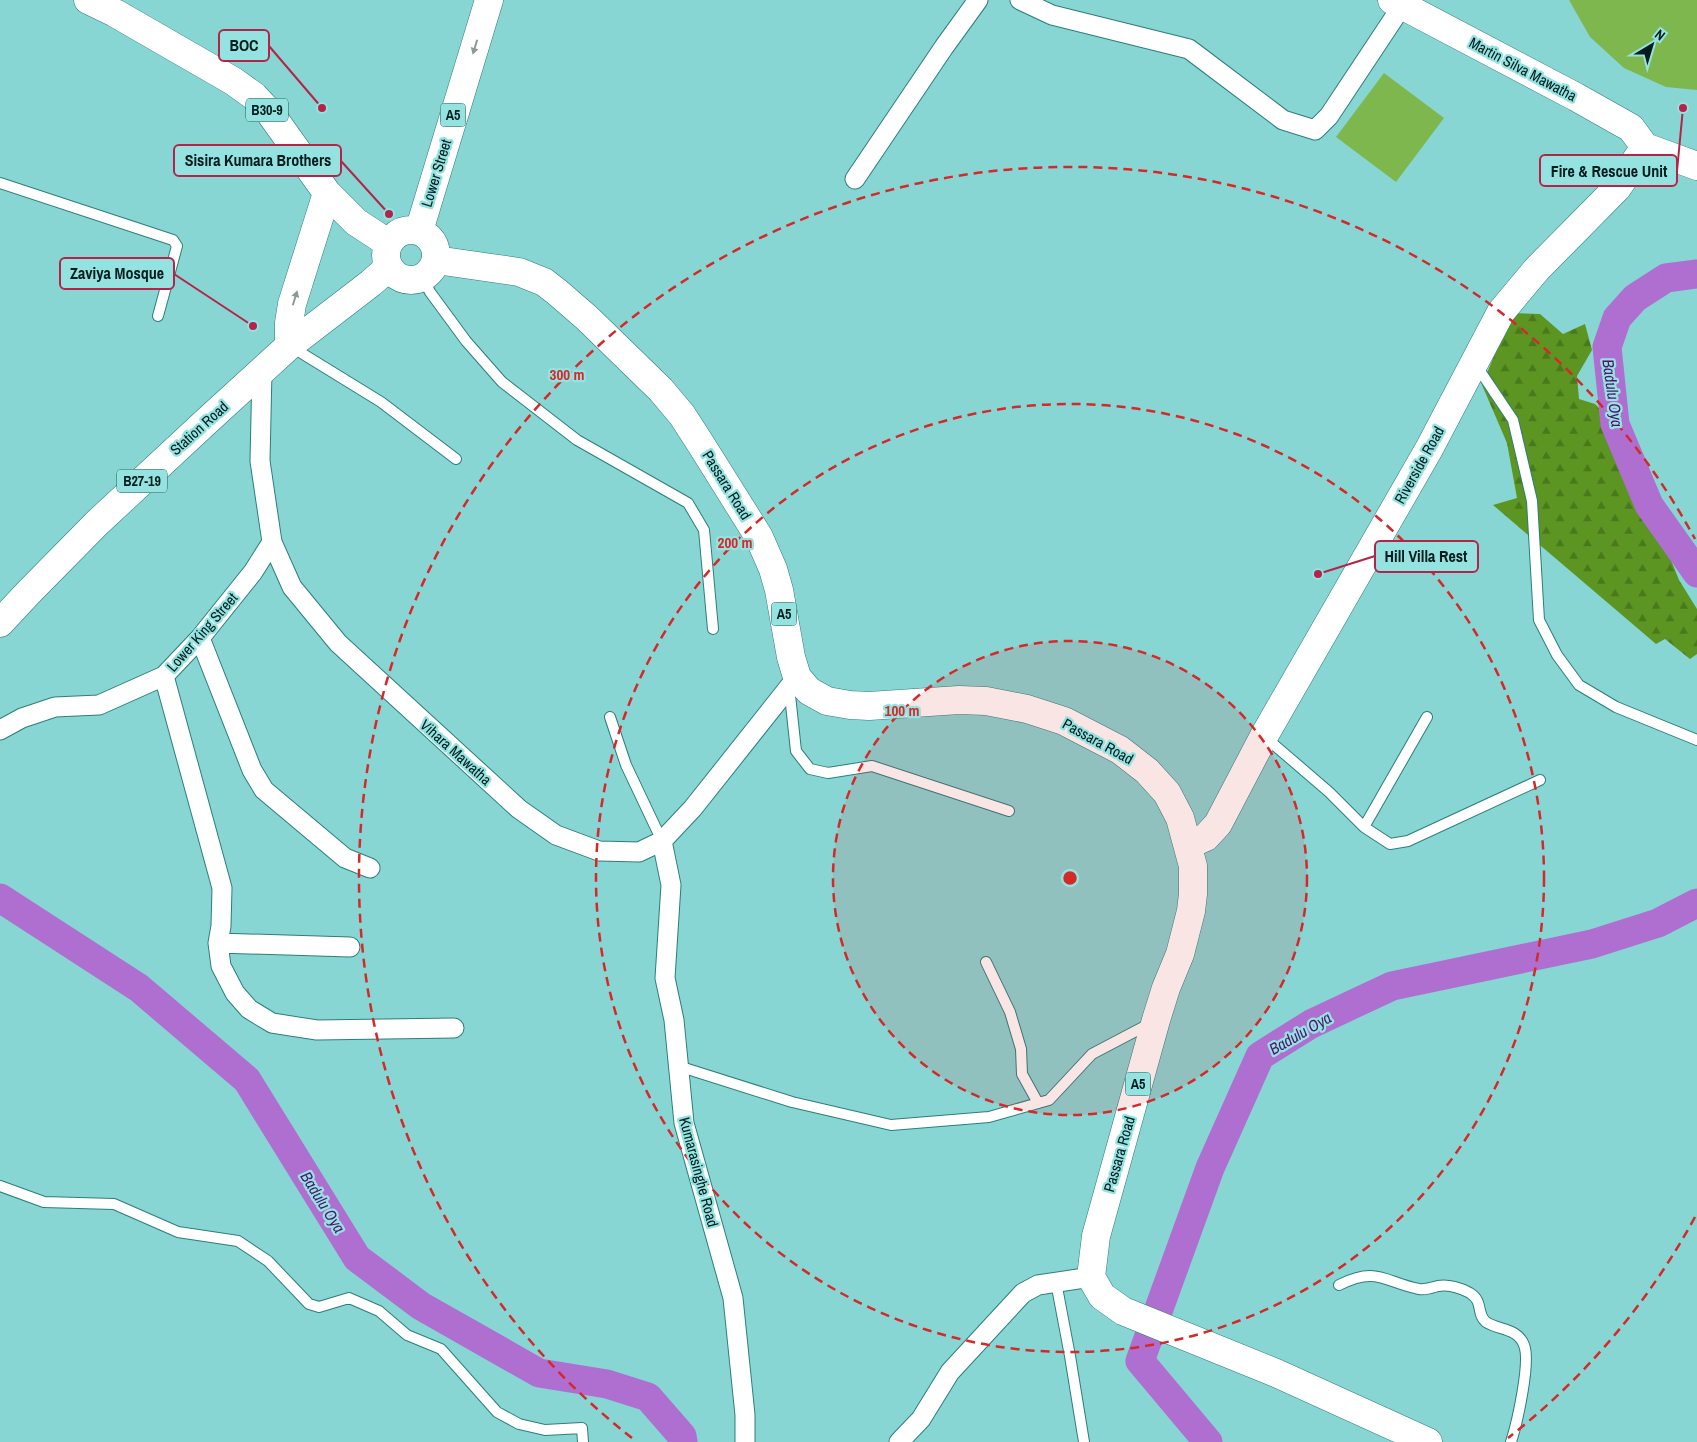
<svg xmlns="http://www.w3.org/2000/svg" width="1697" height="1442" font-family="'Archivo Narrow',sans-serif">
	<style>
		.forest { fill: url(#forest-firs) }
		.pitch { fill: #7fb74f }
		.lines { fill: none; stroke-linecap: round; stroke-linejoin: round }
		.river { stroke: #af6fd1; stroke-width: 29 }
		.lane-casing { stroke: #2c7e7c; stroke-width: 12 }
		.street-casing { stroke: #2c7e7c; stroke-width: 21 }
		.secondary-casing { stroke: #2c7e7c; stroke-width: 29 }
		.primary-casing { stroke: #2c7e7c; stroke-width: 29 }
		.highway-casing { stroke: #2c7e7c; stroke-width: 29 }
		.lane { stroke: #fff; stroke-width: 10 }
		.street { stroke: #fff; stroke-width: 19 }
		.secondary { stroke: #fff; stroke-width: 28 }
		.primary { stroke: #fff; stroke-width: 28 }
		.highway { stroke: #fff; stroke-width: 28 }
		.oneway { fill: #8c9999 }
		.ring { fill: none; stroke: #d62828; stroke-width: 2.5; stroke-dasharray: 9 6 }
		.labels { text-anchor: middle; dominant-baseline: central; stroke-width: 4.5; stroke-linejoin: round; paint-order: stroke }
		.shield { fill: #94e3e0; stroke: #2c5857; stroke-width: 1 }
		.shield-label { font-size: 14px; font-weight: bold; fill: #001c1c }
		.street-label { font-size: 15px; fill: #001c1c; stroke: #94e3e0 }
		.water-label { font-size: 16px; font-style: italic; fill: #51116c; stroke: #94e3e0 }
		.centre { fill: #d62828; stroke: #94e3e0; stroke-width: 2.5 }
		.ring-label { font-size: 15px; text-anchor: middle; font-weight: bold; fill: #d62828; stroke: #94e3e0; stroke-width: 4.5; stroke-linejoin: round; paint-order: stroke }
		.leader { fill: none; stroke: #b52348; stroke-width: 2 }
		.callout-dot { fill: #b52348; stroke: #94e3e0; stroke-width: 2 }
		.callout { fill: #94e3e0; stroke: #b52348; stroke-width: 2 }
		.callout-label { font-size: 16px; text-anchor: middle; font-weight: bold; fill: #001c1c }
	</style>
	<defs>
		<pattern id="forest-firs" width="22" height="20" patternUnits="userSpaceOnUse" patternTransform="scale(1.25)"><rect width="22" height="20" fill="#5c9521"/><path d="M5 1l3.5 6h-7zM16 11l3.5 6h-7z" fill="#4a791c"/></pattern>
	</defs>
	<rect width="100%" height="100%" fill="#87d6d3"/>
	<path class="forest" d="M 1512,313 L 1540,314 L 1563,334 L 1585,324 L 1592,350 L 1577,376 L 1579,399 L 1595,404 L 1615,424 L 1607,437 L 1618,452 L 1637,510 L 1667,550 L 1679,580 L 1697,609 L 1697,654 L 1690,659 L 1665,639 L 1656,644 L 1493,505 L 1517,498 L 1507,443 L 1482,385 Z"/>
	<path class="pitch" d="M 1569,0 L 1697,0 L 1697,90 L 1666,87 L 1624,68 L 1590,37 Z
		M 1384,73 L 1444,118 L 1396,182 L 1336,137 Z"/>
	<g class="lines">
		<path class="river" d="M 1697,274 L 1666,278 L 1635,298 L 1617,318 L 1607,347 L 1615,424 L 1649,505 L 1697,573
			M 0,898 L 139,988 L 247,1080 L 357,1258 L 421,1306 L 539,1373 L 607,1384 L 648,1397 L 682,1436 L 683,1442
			M 1208,1442 L 1140,1361 L 1210,1168 L 1260,1056 L 1311,1024 L 1392,986 L 1592,944 L 1658,923 L 1697,903"/>
		<g class="lane-casing">
			<path id="lane" d="M 0,183 L 173,240 L 177,246 L 158,316
				M 423,278 L 430,292 L 466,341 L 502,382 L 577,440 L 688,503 L 704,530 L 713,629
				M 290,346 L 381,402 L 456,459
				M 1476,365 L 1513,420 L 1532,501 L 1539,620 L 1557,655 L 1579,685 L 1616,707 L 1697,740
				M 789,686 L 796,751 L 810,769 L 828,773 L 872,766 L 1009,811
				M 610,717 L 626,765 L 662,841
				M 1265,737 L 1329,792 L 1364,827 L 1390,844 L 1408,841 L 1540,780
				M 1364,827 L 1427,717
				M 986,962 L 1010,1012 L 1021,1049 L 1022,1074 L 1038,1103
				M 678,1066 L 792,1102 L 891,1125 L 989,1117 L 1049,1100 L 1092,1054 L 1151,1023
				M 0,1186 L 44,1202 L 114,1204 L 178,1232 L 238,1241 L 268,1261 L 309,1304 L 319,1307 L 349,1298 L 379,1311 L 407,1335 L 441,1349 L 497,1412 L 519,1424 L 545,1430 L 582,1428 L 583,1442
				M 1056,1282 L 1070,1356 L 1084,1442
				M 1339,1285 C 1377,1266 1384,1282 1419,1289 C 1426,1290 1431,1288 1438,1286 C 1448,1284 1461,1288 1470,1293 C 1484,1302 1476,1314 1486,1322 C 1498,1330 1518,1328 1524,1345 C 1531,1362 1517,1423 1511,1442"/>
		</g>
		<g class="street-casing">
			<path id="street" d="M 1020,0 L 1052,15 L 1189,49 L 1283,120 L 1315,130 L 1329,116 L 1402,6
				M 855,179 L 944,47 L 978,0
				M 262,371 L 260,461 L 272,542 L 292,587 L 338,643 L 519,809 L 556,835 L 599,851 L 639,852 L 662,841 L 693,808 L 797,677
				M 200,638 L 252,770 L 264,790 L 345,858 L 370,868
				M 164,676 L 222,888 L 221,926 L 218,943 L 221,966 L 235,993 L 249,1009 L 272,1023 L 317,1030 L 454,1028
				M 0,730 L 22,718 L 55,707 L 99,705 L 164,676 L 200,638 L 253,572 L 272,542
				M 662,841 L 671,885 L 665,978 L 674,1020 L 684,1123 L 733,1298 L 745,1415 L 745,1442
				M 218,943 L 350,947
				M 899,1442 L 921,1419 L 950,1372 L 1023,1293 L 1038,1285 L 1091,1277"/>
		</g>
		<g class="secondary-casing">
			<path id="secondary" d="M 1392,0 L 1576,97 L 1631,128 L 1645,147
				M 1645,147 L 1697,166
				M 1188,845 L 1206,837 L 1218,824 L 1264,736 L 1429,449 L 1501,312 L 1537,269 L 1617,188 L 1645,147"/>
		</g>
		<g class="primary-casing">
			<path id="primary" d="M 88,0 L 115,13 L 233,81 L 254,96 L 270,113 L 327,193 L 356,222 L 388,243
				M 289,346 L 289,323 L 292,304 L 327,193
				M 0,623 L 28,593 L 97,523 L 209,419 L 289,346 L 371,283 L 388,268"/>
		</g>
		<g class="highway-casing">
			<path id="highway" d="M386 255a25 25 0 1 1 50 0a25 25 0 1 1-50 0Z
				M 419,231 L 489,0
				M 436,260 L 519,272 L 544,282 L 557,292 L 587,318 L 661,390 L 682,415 L 702,446 L 759,537 L 773,569 L 779,590 L 791,657 L 797,677 L 809,691 L 827,701 L 850,705 L 869,706 L 959,700 L 986,701 L 1027,709 L 1064,721 L 1120,750 L 1147,771 L 1167,793 L 1180,818 L 1193,866 L 1193,894 L 1191,911 L 1180,954 L 1166,988 L 1156,1020 L 1096,1236 L 1091,1277 L 1102,1296 L 1123,1311 L 1276,1373 L 1428,1442"/>
		</g>
		<use href="#lane" class="lane"/>
		<use href="#street" class="street"/>
		<use href="#secondary" class="secondary"/>
		<use href="#primary" class="primary"/>
		<use href="#highway" class="highway"/>
	</g>
	<defs><path id="oneway-solid" d="M-6-.8H1V-3.2L6.5 0L1 3.2V.8H-6Z" transform="scale(1.25)"/></defs>
	<g class="oneway">
		<use href="#oneway-solid" transform="translate(475 47) rotate(107)"/>
		<use href="#oneway-solid" transform="translate(295 298) rotate(-73)"/>
	</g>
	<circle cx="1070" cy="878" r="237" fill="#d62828" fill-opacity=".12"/>
	<g class="ring">
		<circle cx="1070" cy="878" r="237"/>
		<circle cx="1070" cy="878" r="474"/>
		<path d="M1695 1217A711 711 0 0 1 1508 1438M632 1438A711 711 0 1 1 1695 539"/>
	</g>
	<g class="labels">
		<g class="shield">
			<rect x="246" y="98.5" width="42" height="23" rx="4"/>
			<rect x="440.5" y="103.5" width="25" height="23" rx="4"/>
			<rect x="117" y="469.5" width="50" height="23" rx="4"/>
			<rect x="771.5" y="602.5" width="25" height="23" rx="4"/>
			<rect x="1125.5" y="1072.5" width="25" height="23" rx="4"/>
		</g>
		<g class="shield-label">
			<text x="267" y="110">B30-9</text>
			<text x="453" y="115">A5</text>
			<text x="142" y="481">B27-19</text>
			<text x="784" y="614">A5</text>
			<text x="1138" y="1084">A5</text>
		</g>
		<g class="street-label">
			<text transform="translate(1523 69) rotate(28)">Martin Silva Mawatha</text>
			<text transform="translate(436 173) rotate(-73)">Lower Street</text>
			<text transform="translate(199 428) rotate(-42)">Station Road</text>
			<text transform="translate(1419 465) rotate(-61)">Riverside Road</text>
			<text transform="translate(727 485) rotate(58)">Passara Road</text>
			<text transform="translate(202 632) rotate(-49)">Lower King Street</text>
			<text transform="translate(1098 741) rotate(29)">Passara Road</text>
			<text transform="translate(456 752) rotate(42)">Vihara Mawatha</text>
			<text transform="translate(1119 1154) rotate(-74)">Passara Road</text>
			<text transform="translate(699 1172) rotate(75)">Kumarasinghe Road</text>
		</g>
		<g class="water-label">
			<text transform="translate(1613 393) rotate(82)">Badulu Oya</text>
			<text transform="translate(1300 1033) rotate(-30)">Badulu Oya</text>
			<text transform="translate(323 1202) rotate(58)">Badulu Oya</text>
		</g>
	</g>
	<circle cx="1070" cy="878" r="8" class="centre"/>
	<g class="ring-label">
		<text x="567" y="380">300 m</text>
		<text x="735" y="548">200 m</text>
		<text x="902" y="716">100 m</text>
	</g>
	<path class="leader" d="M322 108L269 46M389 214L341 161M1683 108L1677 171M253 326L174 274M1318 574L1375 556"/>
	<g class="callout-dot">
		<circle cx="322" cy="108" r="5"/>
		<circle cx="389" cy="214" r="5"/>
		<circle cx="1683" cy="108" r="5"/>
		<circle cx="253" cy="326" r="5"/>
		<circle cx="1318" cy="574" r="5"/>
	</g>
	<g class="callout">
		<rect x="219" y="30" width="50" height="31" rx="5"/>
		<rect x="174" y="145" width="167" height="31" rx="5"/>
		<rect x="1540" y="155" width="137" height="31" rx="5"/>
		<rect x="60" y="258" width="114" height="31" rx="5"/>
		<rect x="1375" y="541" width="103" height="31" rx="5"/>
	</g>
	<g class="callout-label">
		<text x="244" y="51">BOC</text>
		<text x="258" y="166">Sisira Kumara Brothers</text>
		<text x="1609" y="177">Fire &amp; Rescue Unit</text>
		<text x="117" y="279">Zaviya Mosque</text>
		<text x="1426" y="562">Hill Villa Rest</text>
	</g>
	<g transform="translate(1652 45) rotate(38)" stroke="#94e3e0" stroke-width="4" paint-order="stroke">
	<path d="M0-4L9 19L0 12L-9 19Z" fill="#001c1c"/>
	<text y="-8" font-size="14" font-weight="bold" text-anchor="middle" fill="#001c1c">N</text>
	</g>
</svg>
